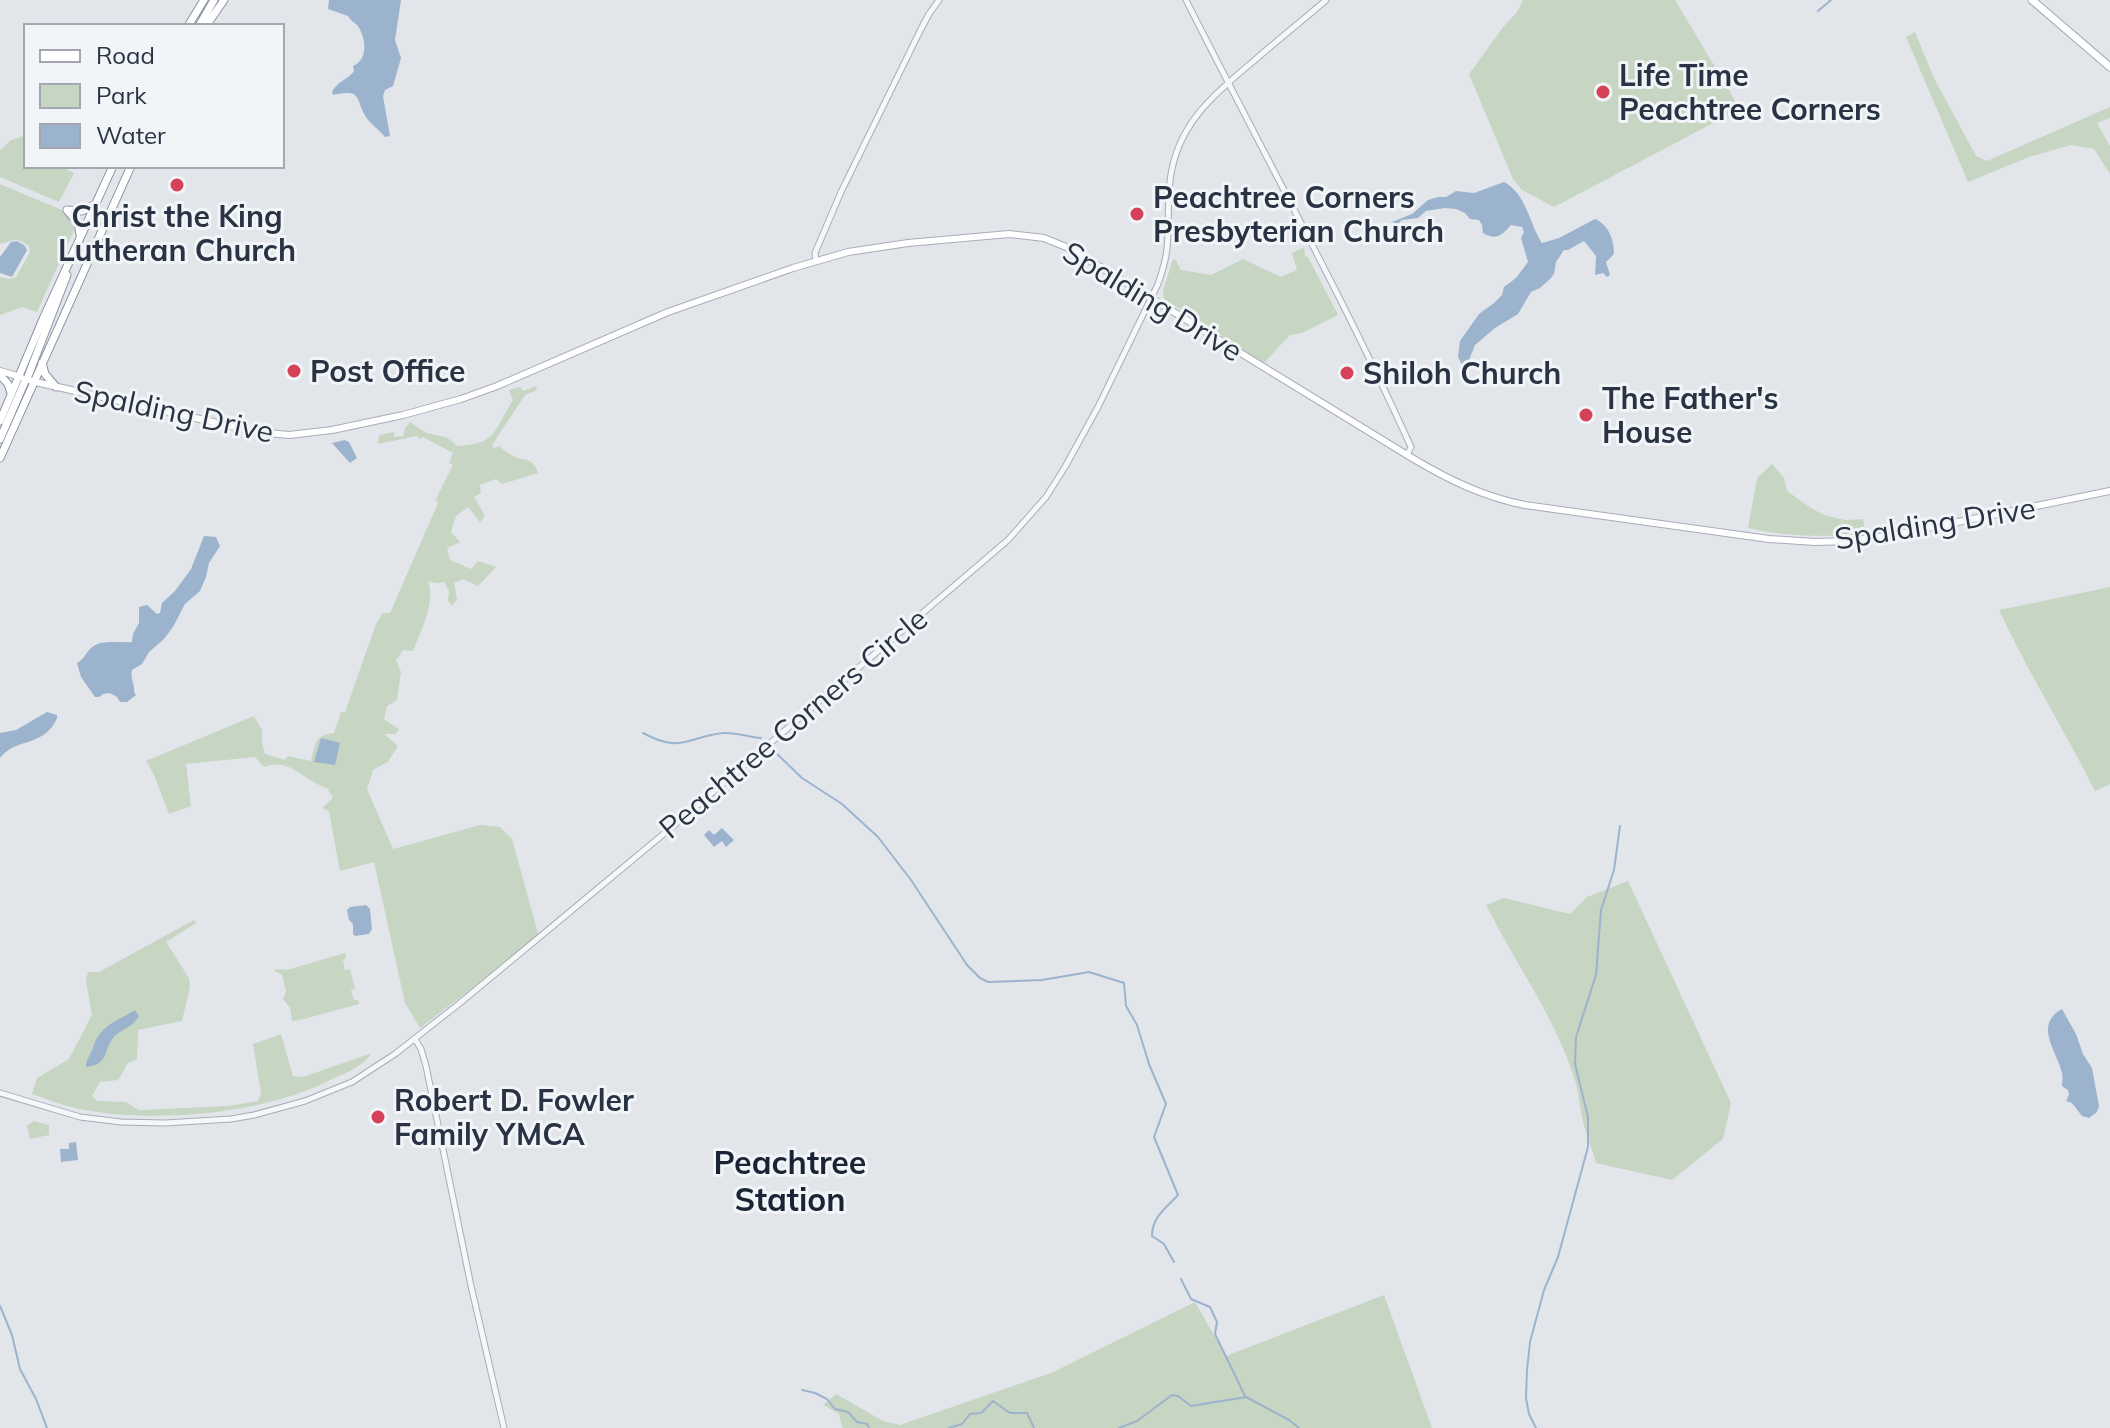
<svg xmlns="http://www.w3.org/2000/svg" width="2110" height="1428" font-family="Mulish,sans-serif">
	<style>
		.green { fill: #c7d5c3 }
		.water { fill: #9cb3cd }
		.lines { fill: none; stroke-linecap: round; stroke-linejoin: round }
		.stream { stroke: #9cb3cd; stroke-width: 2 }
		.tertiary-casing { stroke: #a7adb6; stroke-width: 7 }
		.secondary-casing { stroke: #a7adb6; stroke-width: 8 }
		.primary-casing { stroke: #a1aab8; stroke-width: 9 }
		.trunk-casing { stroke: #8993a3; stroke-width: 9 }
		.tertiary { stroke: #f5f7f9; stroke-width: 5 }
		.secondary { stroke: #fff; stroke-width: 6 }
		.primary { stroke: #fff; stroke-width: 7 }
		.trunk { stroke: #fff; stroke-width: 7 }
		.poi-dot { fill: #d54257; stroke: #f2f5f8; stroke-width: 3 }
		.labels { text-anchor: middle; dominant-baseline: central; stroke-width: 6; stroke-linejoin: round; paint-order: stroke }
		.poi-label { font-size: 30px; font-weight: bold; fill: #293344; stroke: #f2f5f8; text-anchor: start }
		.street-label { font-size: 30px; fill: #293344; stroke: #f2f5f8 }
		.neighbourhood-label { font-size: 32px; font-weight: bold; fill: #1b2435; stroke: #f2f5f8 }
	</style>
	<rect width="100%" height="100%" fill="#e2e6eb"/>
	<path class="green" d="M 1523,0 L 1675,0 L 1740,109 L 1554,207 L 1522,190 L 1513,179 L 1469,74 L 1504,26 L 1517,12 Z
		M 1915,32 L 1934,78 L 1976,156 L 1987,161 L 2110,107 L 2110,118 L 2097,123 L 2110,146 L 2110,174 L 2094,149 L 2071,145 L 2029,157 L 1968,182 L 1906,37 Z
		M 26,135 L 26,166 L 60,166 L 74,173 L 59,202 L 0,177 L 0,150 L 11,140 Z
		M 0,184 L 62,210 L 72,217 L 75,228 L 37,312 L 22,307 L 0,315 L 0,277 L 9,279 L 16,277 L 30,252 L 29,246 C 15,236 14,241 0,244 Z
		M 1304,247 L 1305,256 L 1308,257 L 1338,315 L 1302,333 L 1290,335 L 1264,363 L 1164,299 L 1163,291 L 1173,259 L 1176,260 L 1181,270 L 1211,275 L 1243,259 L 1281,277 L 1297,270 L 1292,253 Z
		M 536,386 L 537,390 L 525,395 L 492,445 L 494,448 L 499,446 C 504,450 511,456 517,458 C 528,460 534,460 538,473 L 502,484 L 496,479 L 480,485 L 481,493 L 474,497 L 485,516 L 480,522 L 468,507 L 456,516 L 451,532 L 460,542 L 447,548 L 450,560 L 471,569 L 478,561 L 496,567 L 478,586 L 463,579 L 454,583 L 457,599 L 452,606 L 448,601 L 449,591 L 444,582 L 437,583 L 428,581 C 436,601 421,631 413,651 L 403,650 L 396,660 L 401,672 L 397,700 L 387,706 L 384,719 L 399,729 L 395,734 L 384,734 L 398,746 L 388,762 L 373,770 L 367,789 L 393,849 L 480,825 L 500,827 L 512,839 L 539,937 L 420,1028 L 405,1003 L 374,862 L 340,871 L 329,811 L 322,808 L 333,798 L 327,788 C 303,781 291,757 264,767 L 255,757 L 186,764 L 191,806 L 169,814 L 154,775 L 146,761 L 254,716 L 262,730 L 262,743 L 265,754 L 285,760 L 288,756 L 311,761 C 316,744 314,735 334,733 L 341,712 L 345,712 L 376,624 L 383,613 L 390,613 L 438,503 L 436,499 L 453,465 L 449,463 L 453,453 L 423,437 L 420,439 L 417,436 L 378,444 L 379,435 L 394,432 L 394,437 L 403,436 L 405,428 L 410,422 L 426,433 L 445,437 L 454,442 L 456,446 C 497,444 493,432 513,400 L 509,390 L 520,387 L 523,391 Z
		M 1772,464 L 1784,478 L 1787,491 L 1811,508 L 1824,515 L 1845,520 L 1863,519 L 1866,534 C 1825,537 1787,537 1748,528 L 1757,478 Z
		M 2110,587 L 2110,784 L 2095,791 C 2064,730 2028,672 1999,610 Z
		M 1628,881 L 1731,1103 L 1723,1139 L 1672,1180 L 1596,1163 C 1592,1149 1587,1136 1583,1122 C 1580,1108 1579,1093 1575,1080 C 1555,1017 1515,963 1486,905 L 1504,898 L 1570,914 L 1587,897 Z
		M 194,920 L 196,923 L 166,942 L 189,978 L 190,987 L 182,1021 L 138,1030 L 137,1059 L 128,1063 L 118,1080 L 100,1082 L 92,1096 L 97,1101 L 126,1102 L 139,1110 L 228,1106 L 258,1101 L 261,1093 L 253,1044 L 281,1034 L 293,1076 L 303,1077 L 372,1053 C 360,1069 343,1074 326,1082 C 261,1114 156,1123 85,1110 C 67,1107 49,1100 32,1094 L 37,1078 L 69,1059 L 92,1015 L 86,981 L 88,972 L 99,972 Z
		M 345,953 L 346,958 L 343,960 L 345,970 L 350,969 L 355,989 L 351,990 L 354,1000 L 358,1000 L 359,1004 L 304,1019 L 292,1021 L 290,1008 L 283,999 L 286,992 L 282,975 L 275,971 L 276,969 L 287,970 Z
		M 34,1121 L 49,1125 L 49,1135 L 30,1139 L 27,1126 Z
		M 1384,1295 L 1432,1428 L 844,1428 L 842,1427 L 839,1414 L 823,1405 L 836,1394 L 883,1421 L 900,1425 L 1051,1373 L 1195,1302 L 1226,1356 Z"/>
	<path class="water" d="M 329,0 L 401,0 L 395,40 L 401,58 L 393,86 L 385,90 L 383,96 L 390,136 L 385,137 C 380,130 370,124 366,117 C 354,97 363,89 333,95 L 332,92 C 336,82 349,79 354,71 L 353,66 C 369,59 366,37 357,25 C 354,22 350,20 348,16 L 328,9 Z
		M 1504,182 C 1527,194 1529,224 1542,243 L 1559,238 L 1595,219 C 1609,225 1614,240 1614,254 L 1606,262 L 1610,275 L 1607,277 L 1603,273 L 1595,275 L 1596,256 L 1584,241 L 1568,250 L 1564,250 L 1556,262 L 1554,274 L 1550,279 L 1540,288 L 1531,292 L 1518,314 L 1495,328 L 1475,345 L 1467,365 L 1462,365 L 1458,357 L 1460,341 L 1479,314 L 1494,303 L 1502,295 L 1504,287 L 1516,278 L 1528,262 L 1521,238 L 1524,232 L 1522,227 L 1511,225 C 1502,235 1496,241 1483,233 L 1482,225 L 1479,220 L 1470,219 L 1465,213 L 1456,209 L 1445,208 L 1426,211 L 1418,218 L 1402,220 L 1398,224 L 1392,222 L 1412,214 L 1428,200 L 1438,197 L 1446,197 L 1456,191 L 1474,193 Z
		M 17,241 L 24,245 L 27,250 L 12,277 L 0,273 L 0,257 L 11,242 Z
		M 345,440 L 349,442 L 357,458 L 350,463 L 332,443 Z
		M 204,536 L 216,537 L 220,546 L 209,563 L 206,577 L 200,591 L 185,604 L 173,627 L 164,639 L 149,652 L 142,664 L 132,670 C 130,680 135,683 134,692 L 136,695 L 127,702 L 120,702 L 117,697 L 110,693 L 103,694 L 99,697 L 95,697 L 81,677 L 77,663 C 85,658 85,654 91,648 C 100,639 120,643 132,642 L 133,634 L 139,623 L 139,607 L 147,605 L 157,614 L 160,613 L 162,603 L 175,591 L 191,569 Z
		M 47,712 L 57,715 L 57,718 C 44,748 16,737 0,758 L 0,733 L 16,730 Z
		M 321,738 L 340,743 L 335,765 L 314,762 Z
		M 722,828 L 734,840 L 726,847 L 722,841 L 714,847 L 704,835 L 709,830 L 714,835 Z
		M 366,905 L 370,909 L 372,929 L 369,934 L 355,936 L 353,934 L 353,924 L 349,920 L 347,910 L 350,907 Z
		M 2062,1009 L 2076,1034 L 2083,1054 L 2092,1068 L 2099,1106 L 2097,1112 L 2089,1118 L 2082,1116 L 2072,1103 L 2066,1101 L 2069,1095 L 2068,1090 L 2062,1086 C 2062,1083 2063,1077 2062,1073 C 2057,1051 2033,1025 2062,1009 Z
		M 135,1010 L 139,1016 C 133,1028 120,1029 113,1038 C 103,1052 109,1064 86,1067 C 86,1059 90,1056 93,1048 C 99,1026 117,1021 135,1010 Z
		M 76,1142 L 78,1160 L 61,1162 L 60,1149 L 69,1149 L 69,1143 Z"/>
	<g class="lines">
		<path class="stream" d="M 1818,11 L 1831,0
			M 643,733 C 682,754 686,737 723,733 C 736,732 748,737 761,738
			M 774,751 L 802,778 L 842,804 L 878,837 L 911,880 L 967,965 L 980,978 L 988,982 L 1042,980 L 1089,972 L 1124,983 L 1126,1006 L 1137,1025 L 1149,1064 L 1166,1104 L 1154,1137 L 1178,1195 C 1166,1208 1152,1217 1152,1236 L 1164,1244 L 1174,1262
			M 1181,1279 L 1191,1299 L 1210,1307 L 1217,1322 L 1215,1334 L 1245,1396
			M 0,1306 L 12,1335 L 20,1369 L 36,1399 L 47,1428
			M 802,1390 L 815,1393 L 827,1399 L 835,1409 L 848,1412 L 857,1422 L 867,1424 L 869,1428
			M 949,1428 L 962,1424 L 970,1414 L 981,1413 L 993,1401 L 1010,1413 L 1027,1413 L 1034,1428
			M 1119,1428 L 1137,1421 L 1172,1395 L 1178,1396 L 1191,1406 L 1246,1397 L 1289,1420 L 1299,1428
			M 1536,1428 L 1529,1414 L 1526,1398 L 1527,1370 L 1530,1342 L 1544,1290 L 1558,1257 L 1588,1147 L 1588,1117 L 1575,1064 L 1576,1037 L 1596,975 L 1601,910 L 1614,870 L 1620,826"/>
		<g class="tertiary-casing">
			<path id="tertiary" d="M 1186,0 C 1261,149 1342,295 1411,447 L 1407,455
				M 816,261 L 815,253 L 841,192 L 920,31 L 929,14 L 939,0
				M 415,1039 L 421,1049 L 426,1066 L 471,1286 L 504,1428
				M 0,1093 L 80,1117 L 121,1122 L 165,1123 L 231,1119 L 254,1115 L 305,1101 L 352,1082 L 395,1054 L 460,1003 L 672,827 L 1008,540 L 1046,497 L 1065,467 L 1098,407 L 1158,284 C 1162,272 1166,261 1167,248 C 1170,222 1166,195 1172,169 C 1182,119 1219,90 1256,59 C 1279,39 1303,20 1326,0"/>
		</g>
		<g class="secondary-casing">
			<path id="secondary" d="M 0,371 L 21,377
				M 31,381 L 258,432 L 289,435 L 332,430 L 403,415 L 461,399 L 497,386 L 668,312 L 793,268 L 848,252 L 908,243 L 1009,234 L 1044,238 L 1071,249 L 1412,458 C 1449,480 1484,497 1525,505 L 1769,539 L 1815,542 L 1850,541 L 1894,535 L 2110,491"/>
		</g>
		<g class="primary-casing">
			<path id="primary" d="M 2032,0 L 2110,67"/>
		</g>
		<g class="trunk-casing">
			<path id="trunk" d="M 188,26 L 204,0
				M 199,26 L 214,0
				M 206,26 L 224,0
				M 67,210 L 78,223 L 80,235
				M 67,210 L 82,211 L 96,204
				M 42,363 L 45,374 L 56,387
				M 0,375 L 8,384 L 11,393
				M 27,379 L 67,275
				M 0,421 L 43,319 L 113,166
				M 0,439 L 26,379
				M 0,458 L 131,166"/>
		</g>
		<use href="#tertiary" class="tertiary"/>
		<use href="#secondary" class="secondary"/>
		<use href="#primary" class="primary"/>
		<use href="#trunk" class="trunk"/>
	</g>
	<g class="poi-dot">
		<circle cx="1603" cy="92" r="8"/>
		<circle cx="177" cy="185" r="8"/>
		<circle cx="1137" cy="214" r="8"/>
		<circle cx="294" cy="371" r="8"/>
		<circle cx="1347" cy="373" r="8"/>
		<circle cx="1586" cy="415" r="8"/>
		<circle cx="378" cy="1117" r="8"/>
	</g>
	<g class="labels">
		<g class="poi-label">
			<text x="1619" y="75">Life Time<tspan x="1619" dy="34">Peachtree Corners</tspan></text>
			<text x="1153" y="197">Peachtree Corners<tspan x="1153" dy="34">Presbyterian Church</tspan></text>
			<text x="177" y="216" text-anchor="middle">Christ the King<tspan x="177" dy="34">Lutheran Church</tspan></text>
			<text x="310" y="371">Post Office</text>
			<text x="1363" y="373">Shiloh Church</text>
			<text x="1602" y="398">The Father's<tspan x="1602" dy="34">House</tspan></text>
			<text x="394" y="1100">Robert D. Fowler<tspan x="394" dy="34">Family YMCA</tspan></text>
		</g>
		<g class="street-label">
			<text transform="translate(1153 301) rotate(31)">Spalding Drive</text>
			<text transform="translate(174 411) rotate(12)">Spalding Drive</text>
			<text transform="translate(1935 523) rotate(-9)">Spalding Drive</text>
			<text transform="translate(793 723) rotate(-40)">Peachtree Corners Circle</text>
		</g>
		<g class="neighbourhood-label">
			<text x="790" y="1162">Peachtree<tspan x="790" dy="37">Station</tspan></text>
		</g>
	</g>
	<rect x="24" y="24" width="260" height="144" fill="#f2f5f8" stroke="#a2a7b0" stroke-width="2"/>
	<rect x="40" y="50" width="40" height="12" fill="#ffffff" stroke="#a2a7b0" stroke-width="2"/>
	<text x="96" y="64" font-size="24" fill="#293344">Road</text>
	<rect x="40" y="84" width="40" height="24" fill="#c7d5c3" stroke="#a2a7b0" stroke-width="2"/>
	<text x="96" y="104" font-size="24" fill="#293344">Park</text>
	<rect x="40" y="124" width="40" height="24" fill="#9cb3cd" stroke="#a2a7b0" stroke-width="2"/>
	<text x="96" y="144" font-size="24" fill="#293344">Water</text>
</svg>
